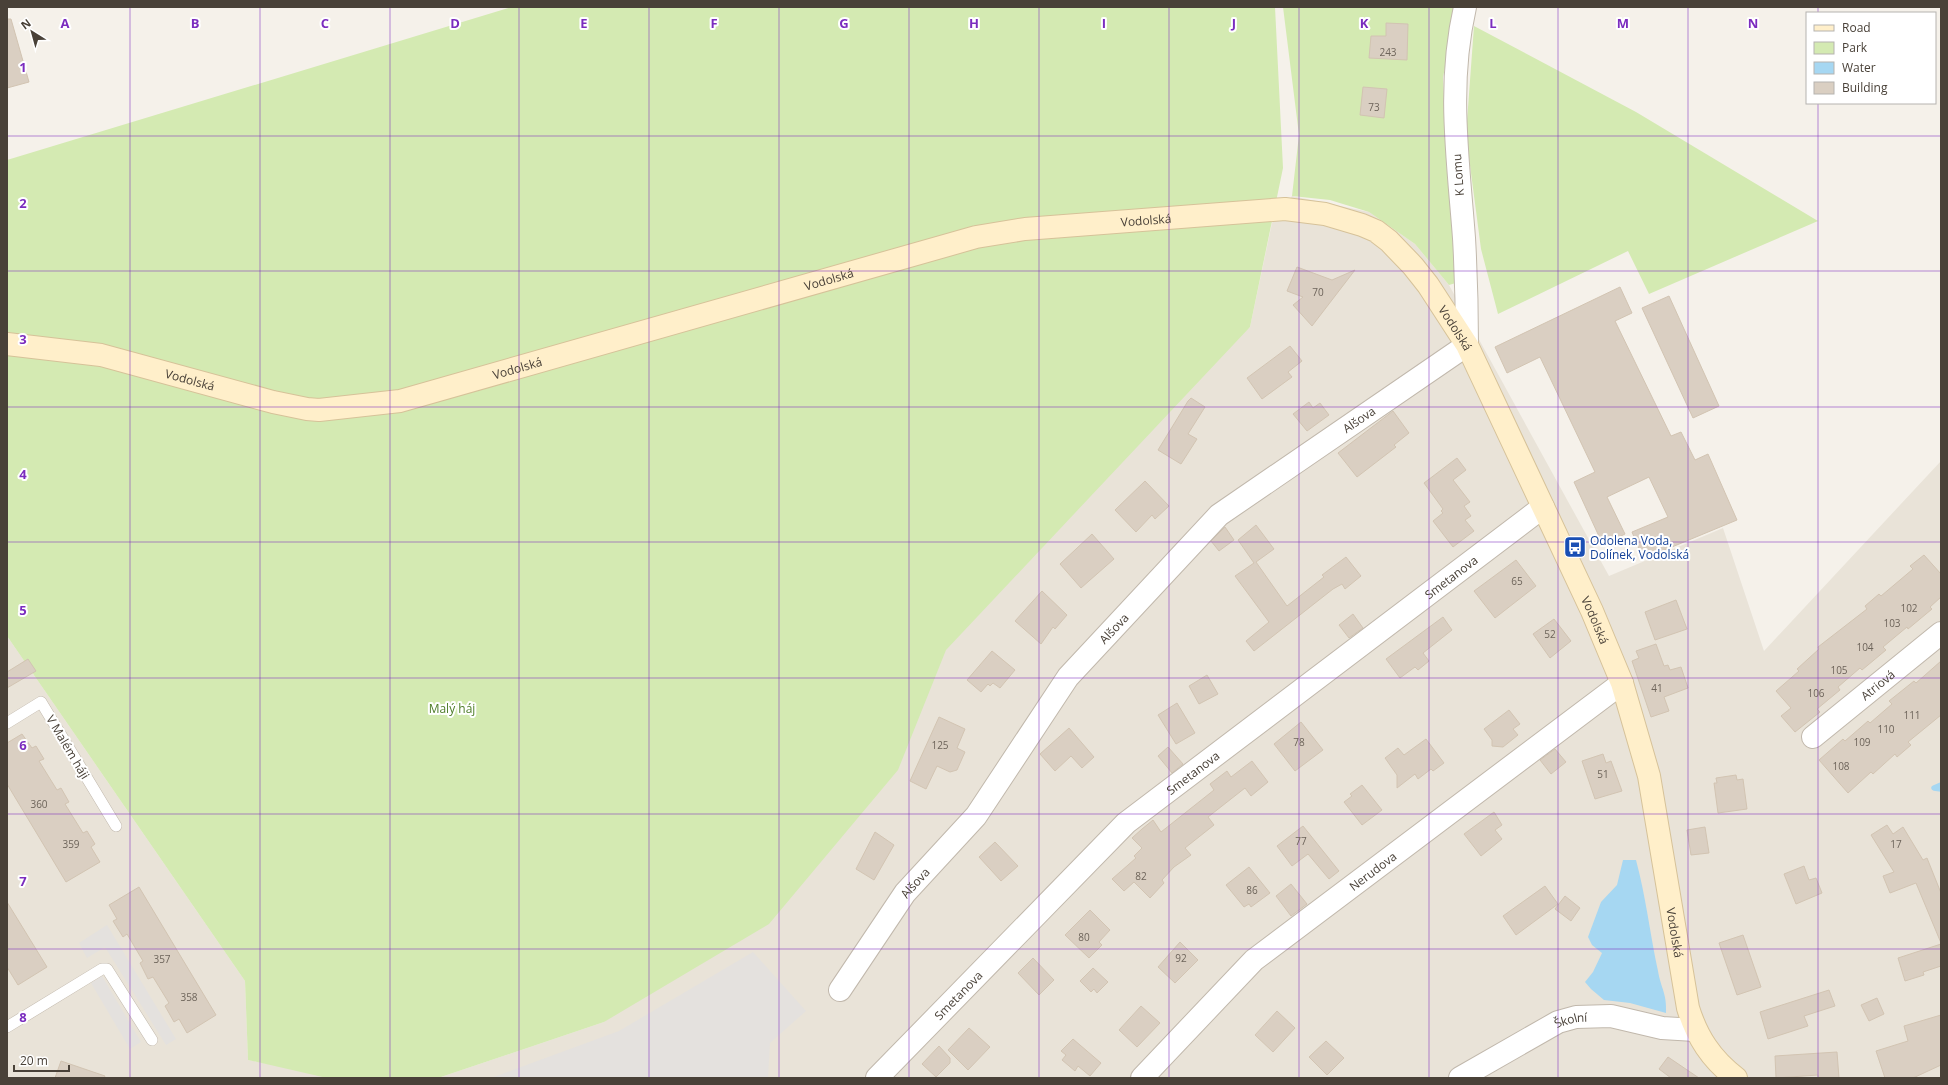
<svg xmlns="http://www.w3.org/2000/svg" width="1948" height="1085" font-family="'Open Sans',sans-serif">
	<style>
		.residential { fill: #e9e3d8 }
		.green { fill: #d4eab2 }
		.parking { fill: #e4e1de }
		.water { fill: #a6d7f2 }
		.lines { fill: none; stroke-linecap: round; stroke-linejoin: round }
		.stream { stroke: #a6d7f2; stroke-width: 5.5 }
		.building { fill: #dacfc2; stroke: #d2c4b2 }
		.lane-casing { stroke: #c1b8ac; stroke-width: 12 }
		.street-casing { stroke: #c1b8ac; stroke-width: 24 }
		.secondary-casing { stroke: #d6c299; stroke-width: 24 }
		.lane { stroke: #fff; stroke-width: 11 }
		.street { stroke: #fff; stroke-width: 22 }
		.secondary { stroke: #ffefca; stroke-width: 22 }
		.grid { fill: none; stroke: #7b2cbf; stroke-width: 1; stroke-opacity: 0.55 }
		.labels { text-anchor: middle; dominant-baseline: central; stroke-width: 4; stroke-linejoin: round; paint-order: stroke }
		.number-label { font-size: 10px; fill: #6d645a }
		.street-label { font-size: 12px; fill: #494138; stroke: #fff }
		.transit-label { font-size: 12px; fill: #164399; stroke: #fff; text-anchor: start }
		.park-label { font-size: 12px; fill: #4e7d29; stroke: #fff }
		.grid-label { font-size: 13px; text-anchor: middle; font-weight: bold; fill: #7b2cbf; stroke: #fff; stroke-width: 4; stroke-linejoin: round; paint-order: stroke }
	</style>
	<rect width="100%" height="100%" fill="#f5f1ea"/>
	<path class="residential" d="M 1292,196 L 1369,212 L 1415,244 L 1449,285 L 1609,576 L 1723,528 L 1764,651 L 1941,461 L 1941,1078 L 438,1078 L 604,1022 L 779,706 L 1250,327 L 1272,223 Z
		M 7,636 L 245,981 L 248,1060 L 343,1078 L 7,1078 Z"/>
	<path class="green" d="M 512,7 L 1275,7 L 1283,168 L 1250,327 L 946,650 L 898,770 L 769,924 L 604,1022 L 438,1078 L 327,1078 L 248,1060 L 245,981 L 7,636 L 7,160 Z
		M 1283,7 L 1458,7 L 1443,77 L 1447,174 L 1459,282 L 1449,285 L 1415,244 L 1369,212 L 1330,200 L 1292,196 L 1299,135 Z
		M 1474,26 L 1636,112 L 1818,221 L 1649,294 L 1628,251 L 1498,314 L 1481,249 L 1466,135 Z"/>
	<path class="parking" d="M 107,925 L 176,1039 L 166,1045 L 105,947 L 87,958 L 79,943 Z
		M 753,952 L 806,1011 L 770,1043 L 768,1078 L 491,1078 L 619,1031 Z
		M 102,976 L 141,1042 L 130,1049 L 91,983 Z"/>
	<path class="water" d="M 1623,860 L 1636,860 C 1646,897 1650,934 1658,971 C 1661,989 1667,993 1666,1013 L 1630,1003 L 1604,1000 L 1591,989 L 1585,982 L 1593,972 L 1602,953 L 1592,945 L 1588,937 L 1601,902 L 1617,885 Z"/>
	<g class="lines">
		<path class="stream" d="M 1941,785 L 1934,788 L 1941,789"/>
	</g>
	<path class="building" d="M 7,19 L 11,19 L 29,82 L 7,88 Z
		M 1386,23 L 1408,24 L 1407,60 L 1369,58 L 1371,36 L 1386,36 Z
		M 1363,87 L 1387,89 L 1384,118 L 1360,115 Z
		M 1297,267 L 1332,280 L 1355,270 L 1312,326 L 1293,305 L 1303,297 L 1287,291 Z
		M 1620,287 L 1632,313 L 1615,321 L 1671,436 L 1681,432 L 1695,460 L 1708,454 L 1737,520 L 1643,559 L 1632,532 L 1668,517 L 1649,477 L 1607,497 L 1625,534 L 1603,545 L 1574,482 L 1595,472 L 1540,357 L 1507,373 L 1495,347 Z
		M 1669,296 L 1719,406 L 1693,418 L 1642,308 Z
		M 1290,346 L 1302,361 L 1288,372 L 1292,377 L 1262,399 L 1247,378 Z
		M 1191,398 L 1205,407 L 1188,434 L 1197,439 L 1181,464 L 1158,450 L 1188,401 Z
		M 1309,402 L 1313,408 L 1320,403 L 1329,415 L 1307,431 L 1293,414 Z
		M 1393,411 L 1409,433 L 1394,445 L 1396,447 L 1357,477 L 1338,453 Z
		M 1457,458 L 1466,470 L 1453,480 L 1470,502 L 1464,506 L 1471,516 L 1465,520 L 1474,531 L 1453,547 L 1433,521 L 1443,513 L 1441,511 L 1443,509 L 1424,483 Z
		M 1145,481 L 1169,506 L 1155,519 L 1152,515 L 1136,532 L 1115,510 Z
		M 1256,525 L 1274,549 L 1256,562 L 1287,606 L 1324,577 L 1322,575 L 1346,557 L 1361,576 L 1345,589 L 1342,584 L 1333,589 L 1254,651 L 1246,641 L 1269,622 L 1235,576 L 1254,563 L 1238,540 Z
		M 1225,527 L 1234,540 L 1219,551 L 1211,541 Z
		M 1092,534 L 1114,559 L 1081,588 L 1060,564 Z
		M 1924,555 L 1941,574 L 1941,597 L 1930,607 L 1932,609 L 1908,629 L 1907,627 L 1883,647 L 1886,650 L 1862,670 L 1860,668 L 1838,687 L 1840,690 L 1817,709 L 1820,712 L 1795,732 L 1781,716 L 1791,708 L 1776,691 L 1799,671 L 1797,669 L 1819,649 L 1818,647 L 1867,609 L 1865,606 L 1879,594 L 1881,596 L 1913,569 L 1910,566 Z
		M 1516,560 L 1536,586 L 1495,618 L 1474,591 Z
		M 1042,591 L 1067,615 L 1055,629 L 1053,627 L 1041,644 L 1015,621 Z
		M 1676,600 L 1687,629 L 1655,640 L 1645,612 Z
		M 1353,614 L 1363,628 L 1349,638 L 1339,625 Z
		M 1443,617 L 1452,630 L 1423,653 L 1429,661 L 1418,670 L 1415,667 L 1400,678 L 1386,659 Z
		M 1554,619 L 1571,641 L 1550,658 L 1533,634 Z
		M 1656,644 L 1664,666 L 1668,665 L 1670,670 L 1681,667 L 1688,688 L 1664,697 L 1669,711 L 1651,717 L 1632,661 L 1639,658 L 1636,651 Z
		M 992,651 L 1015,670 L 1000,688 L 993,683 L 990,686 L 988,684 L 981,692 L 967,680 Z
		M 28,659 L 36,671 L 7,688 L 7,672 Z
		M 1941,661 L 1941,715 L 1908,742 L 1911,745 L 1897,757 L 1895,754 L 1873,774 L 1871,772 L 1848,793 L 1819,760 L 1843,739 L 1845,741 L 1868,721 L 1870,723 L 1892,704 L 1889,701 L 1914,681 L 1916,683 Z
		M 1207,675 L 1218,694 L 1199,704 L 1189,686 Z
		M 1177,703 L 1195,733 L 1176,744 L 1158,715 Z
		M 1509,710 L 1520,724 L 1513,729 L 1518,735 L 1503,747 L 1492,746 L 1492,740 L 1484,729 Z
		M 939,717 L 965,729 L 957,748 L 965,752 L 957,770 L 950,772 L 937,766 L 926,789 L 910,781 Z
		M 1301,722 L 1323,750 L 1295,771 L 1274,744 Z
		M 1069,728 L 1094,757 L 1082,768 L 1071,756 L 1055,771 L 1040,754 Z
		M 22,734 L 32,748 L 36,746 L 44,759 L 39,761 L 57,790 L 61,788 L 69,802 L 65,804 L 83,833 L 87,831 L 95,844 L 91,847 L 100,862 L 66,882 L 7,784 L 7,743 Z
		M 1426,739 L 1444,763 L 1433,771 L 1431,769 L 1418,779 L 1415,774 L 1397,788 L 1397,775 L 1385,758 L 1398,748 L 1404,755 Z
		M 1168,747 L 1183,764 L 1172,773 L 1158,756 Z
		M 1555,749 L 1566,762 L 1551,774 L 1540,760 Z
		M 1603,754 L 1606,763 L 1611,761 L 1622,791 L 1595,799 L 1582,761 Z
		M 1252,761 L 1268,782 L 1251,796 L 1245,788 L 1208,817 L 1214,825 L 1185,848 L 1191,855 L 1174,867 L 1162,880 L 1164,883 L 1150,898 L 1134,882 L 1124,891 L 1112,879 L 1136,858 L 1134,856 L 1142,848 L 1132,838 L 1142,829 L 1153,820 L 1161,832 L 1214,790 L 1210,784 L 1227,771 L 1231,777 Z
		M 1736,775 L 1737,780 L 1743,779 L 1747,809 L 1718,813 L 1714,783 L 1717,783 L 1716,778 Z
		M 1362,785 L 1382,810 L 1362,825 L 1344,802 L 1352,796 L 1350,794 Z
		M 1494,812 L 1502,825 L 1495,830 L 1502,839 L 1481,856 L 1464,834 Z
		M 1887,825 L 1893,834 L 1903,827 L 1923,860 L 1927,858 L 1941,893 L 1941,943 L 1916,883 L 1890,893 L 1883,876 L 1894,872 L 1871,835 Z
		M 1303,826 L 1339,871 L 1329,879 L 1308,854 L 1292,866 L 1277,846 Z
		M 1705,827 L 1709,853 L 1691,855 L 1687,830 Z
		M 875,832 L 894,845 L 874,880 L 856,869 Z
		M 995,842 L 1018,866 L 1001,881 L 979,857 Z
		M 1804,866 L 1809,880 L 1816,878 L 1822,893 L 1796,904 L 1784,874 Z
		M 1249,867 L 1270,893 L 1251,907 L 1249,904 L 1244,907 L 1226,885 Z
		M 1291,884 L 1307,904 L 1291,916 L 1276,896 Z
		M 1545,886 L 1558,904 L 1516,935 L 1503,916 Z
		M 139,887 L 216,1015 L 187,1033 L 179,1019 L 174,1022 L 165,1006 L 169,1003 L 153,977 L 148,979 L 140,963 L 143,961 L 127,934 L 123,937 L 113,921 L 117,919 L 109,905 Z
		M 1565,896 L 1580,908 L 1571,921 L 1555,909 Z
		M 7,902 L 47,967 L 18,985 L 7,967 Z
		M 1090,910 L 1110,930 L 1099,942 L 1102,945 L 1089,958 L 1065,935 Z
		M 1743,935 L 1761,987 L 1737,995 L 1719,943 Z
		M 1180,942 L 1198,960 L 1175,983 L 1158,967 Z
		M 1941,944 L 1941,966 L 1923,972 L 1924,975 L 1905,981 L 1898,958 Z
		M 1033,958 L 1054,980 L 1039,995 L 1018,973 Z
		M 1093,968 L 1108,982 L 1097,993 L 1094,989 L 1091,992 L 1080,981 Z
		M 1829,990 L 1835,1006 L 1804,1016 L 1808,1026 L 1768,1039 L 1760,1012 Z
		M 1877,998 L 1884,1014 L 1869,1021 L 1861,1005 Z
		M 1141,1006 L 1160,1023 L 1137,1047 L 1119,1030 Z
		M 1277,1011 L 1295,1028 L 1273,1052 L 1255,1035 Z
		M 1941,1015 L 1941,1065 L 1913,1078 L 1885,1078 L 1876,1051 L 1908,1041 L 1904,1026 Z
		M 969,1028 L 990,1047 L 968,1070 L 948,1050 Z
		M 1073,1039 L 1101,1063 L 1090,1076 L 1078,1066 L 1075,1071 L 1062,1060 L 1066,1055 L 1061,1051 Z
		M 1326,1041 L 1344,1058 L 1327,1075 L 1309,1057 Z
		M 939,1046 L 950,1058 L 950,1063 L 936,1077 L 922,1064 Z
		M 1837,1052 L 1839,1078 L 1818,1078 L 1818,1075 L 1776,1078 L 1775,1056 Z
		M 1668,1057 L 1699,1078 L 1671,1078 L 1659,1069 Z
		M 61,1061 L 105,1076 L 104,1078 L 55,1078 Z"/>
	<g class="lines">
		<g class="lane-casing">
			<path id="lane" d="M 7,723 L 41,702 L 116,826
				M 7,1027 L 102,969 L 107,969 L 152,1040"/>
		</g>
		<g class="street-casing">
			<g id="street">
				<path id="s1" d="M 1813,737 L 1941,633"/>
				<path id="s2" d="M 840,990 L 905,893 L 976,816 L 1068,677 L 1219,515 L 1467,345 C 1467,309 1466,273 1464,238 C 1458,158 1447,86 1465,7"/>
				<path id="s3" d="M 877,1078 L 1126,823 L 1543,507"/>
				<path id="s4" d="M 1142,1078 L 1254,960 L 1622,683"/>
				<path id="s5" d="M 1460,1078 L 1558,1022 L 1576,1017 L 1611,1016 L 1662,1028 L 1695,1030"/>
			</g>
		</g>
		<g class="secondary-casing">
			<g id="secondary">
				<path id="s6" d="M 7,344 L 101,355 L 273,402 L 307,409 L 319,410 L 400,401 L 976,237 L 1025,229 L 1285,209 L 1325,214 L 1362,225 L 1376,231 L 1389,241 L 1413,266 L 1428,285 L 1467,345 L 1592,611 L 1622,683 L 1649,776 L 1688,1008 C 1697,1037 1711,1059 1736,1078"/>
			</g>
		</g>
		<use href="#lane" class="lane"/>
		<use href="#street" class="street"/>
		<use href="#secondary" class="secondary"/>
	</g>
	<path class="grid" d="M 130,7 L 130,1078M 260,7 L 260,1078M 390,7 L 390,1078M 519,7 L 519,1078M 649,7 L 649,1078M 779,7 L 779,1078M 909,7 L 909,1078M 1039,7 L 1039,1078M 1169,7 L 1169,1078M 1299,7 L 1299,1078M 1429,7 L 1429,1078M 1558,7 L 1558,1078M 1688,7 L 1688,1078M 1818,7 L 1818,13M 1818,103 L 1818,1078M 7,136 L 1941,136M 7,271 L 1941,271M 7,407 L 1941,407M 7,542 L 1941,542M 7,678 L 1941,678M 7,814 L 1941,814M 7,949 L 1941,949"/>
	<defs>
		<g id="bus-square" transform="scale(1.15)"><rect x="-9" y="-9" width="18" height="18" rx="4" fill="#1a4fb4" stroke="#fff"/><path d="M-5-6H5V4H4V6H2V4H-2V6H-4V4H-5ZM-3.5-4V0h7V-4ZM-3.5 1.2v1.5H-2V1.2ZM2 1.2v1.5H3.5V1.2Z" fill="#fff"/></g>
	</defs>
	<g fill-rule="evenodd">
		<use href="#bus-square" x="1575" y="547"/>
	</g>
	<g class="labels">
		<g class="number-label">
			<text x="1388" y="52">243</text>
			<text x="1374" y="107">73</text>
			<text x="1318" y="292">70</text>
			<text x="1517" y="581">65</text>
			<text x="1909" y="608">102</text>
			<text x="1892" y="623">103</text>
			<text x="1550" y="634">52</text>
			<text x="1865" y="647">104</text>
			<text x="1839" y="670">105</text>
			<text x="1657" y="688">41</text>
			<text x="1816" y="693">106</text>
			<text x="1912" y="715">111</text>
			<text x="1886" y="729">110</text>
			<text x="1299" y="742">78</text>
			<text x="1862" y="742">109</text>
			<text x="940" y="745">125</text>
			<text x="1841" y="766">108</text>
			<text x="1603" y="774">51</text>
			<text x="39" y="804">360</text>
			<text x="1301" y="841">77</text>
			<text x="71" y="844">359</text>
			<text x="1896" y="844">17</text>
			<text x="1141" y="876">82</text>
			<text x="1252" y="890">86</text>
			<text x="1084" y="937">80</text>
			<text x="1181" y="958">92</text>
			<text x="162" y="959">357</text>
			<text x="189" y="997">358</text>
		</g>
		<g class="street-label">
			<text transform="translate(1458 175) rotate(-94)">K Lomu</text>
			<text stroke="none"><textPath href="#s6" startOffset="1171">Vodolská</textPath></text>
			<text stroke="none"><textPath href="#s6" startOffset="847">Vodolská</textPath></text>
			<text stroke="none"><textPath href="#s6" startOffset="1531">Vodolská</textPath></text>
			<text stroke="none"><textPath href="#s6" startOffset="523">Vodolská</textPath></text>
			<text stroke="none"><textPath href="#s6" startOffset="187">Vodolská</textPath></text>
			<text stroke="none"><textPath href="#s2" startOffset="779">Alšova</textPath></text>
			<text stroke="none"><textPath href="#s3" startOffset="764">Smetanova</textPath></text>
			<text stroke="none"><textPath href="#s6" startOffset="1855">Vodolská</textPath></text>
			<text stroke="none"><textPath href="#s2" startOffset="455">Alšova</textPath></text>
			<text stroke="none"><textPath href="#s1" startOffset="83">Atriová</textPath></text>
			<text transform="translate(68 747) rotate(59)">V Malém háji</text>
			<text stroke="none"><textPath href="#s3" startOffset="440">Smetanova</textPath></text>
			<text stroke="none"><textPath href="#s4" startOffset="311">Nerudova</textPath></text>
			<text stroke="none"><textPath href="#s2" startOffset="131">Alšova</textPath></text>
			<text stroke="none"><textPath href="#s6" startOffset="2179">Vodolská</textPath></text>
			<text stroke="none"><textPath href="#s3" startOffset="116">Smetanova</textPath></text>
			<text stroke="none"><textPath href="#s5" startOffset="126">Školní</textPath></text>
		</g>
		<g class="transit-label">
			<text x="1590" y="540">Odolena Voda,<tspan x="1590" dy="14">Dolínek, Vodolská</tspan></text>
		</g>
		<g class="park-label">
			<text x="452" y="708">Malý háj</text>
		</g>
	</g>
	<g class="grid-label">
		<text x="65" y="28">A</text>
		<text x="195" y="28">B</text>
		<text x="325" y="28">C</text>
		<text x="455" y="28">D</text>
		<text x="584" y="28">E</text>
		<text x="714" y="28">F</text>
		<text x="844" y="28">G</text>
		<text x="974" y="28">H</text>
		<text x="1104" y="28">I</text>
		<text x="1234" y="28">J</text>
		<text x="1364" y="28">K</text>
		<text x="1493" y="28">L</text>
		<text x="1623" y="28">M</text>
		<text x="1753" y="28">N</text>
		<text x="23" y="72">1</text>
		<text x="23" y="208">2</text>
		<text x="23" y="344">3</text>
		<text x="23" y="479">4</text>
		<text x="23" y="615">5</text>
		<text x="23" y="750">6</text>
		<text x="23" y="886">7</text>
		<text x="23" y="1022">8</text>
	</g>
	<rect width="1948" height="1085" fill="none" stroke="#494138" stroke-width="16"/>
	<rect x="1806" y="12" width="130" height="92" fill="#ffffff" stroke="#b6b3af"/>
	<rect x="1814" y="25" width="20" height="6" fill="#ffefca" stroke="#b6b3af"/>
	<text x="1842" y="32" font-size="12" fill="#494138">Road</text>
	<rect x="1814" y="42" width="20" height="12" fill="#d4eab2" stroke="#b6b3af"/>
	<text x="1842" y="52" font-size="12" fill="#494138">Park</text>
	<rect x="1814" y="62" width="20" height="12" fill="#a6d7f2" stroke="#b6b3af"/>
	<text x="1842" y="72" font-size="12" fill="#494138">Water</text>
	<rect x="1814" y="82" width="20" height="12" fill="#dacfc2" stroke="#b6b3af"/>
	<text x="1842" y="92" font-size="12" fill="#494138">Building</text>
	<g transform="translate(32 32) rotate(323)" stroke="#ffffff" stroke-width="3" paint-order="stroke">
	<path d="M0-3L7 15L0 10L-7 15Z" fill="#494138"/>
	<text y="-6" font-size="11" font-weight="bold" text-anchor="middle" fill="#494138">N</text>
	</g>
	<path d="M14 1065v6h55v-6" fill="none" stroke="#494138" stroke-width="2"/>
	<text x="20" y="1065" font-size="12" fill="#494138" stroke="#ffffff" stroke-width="3" paint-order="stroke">20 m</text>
</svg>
